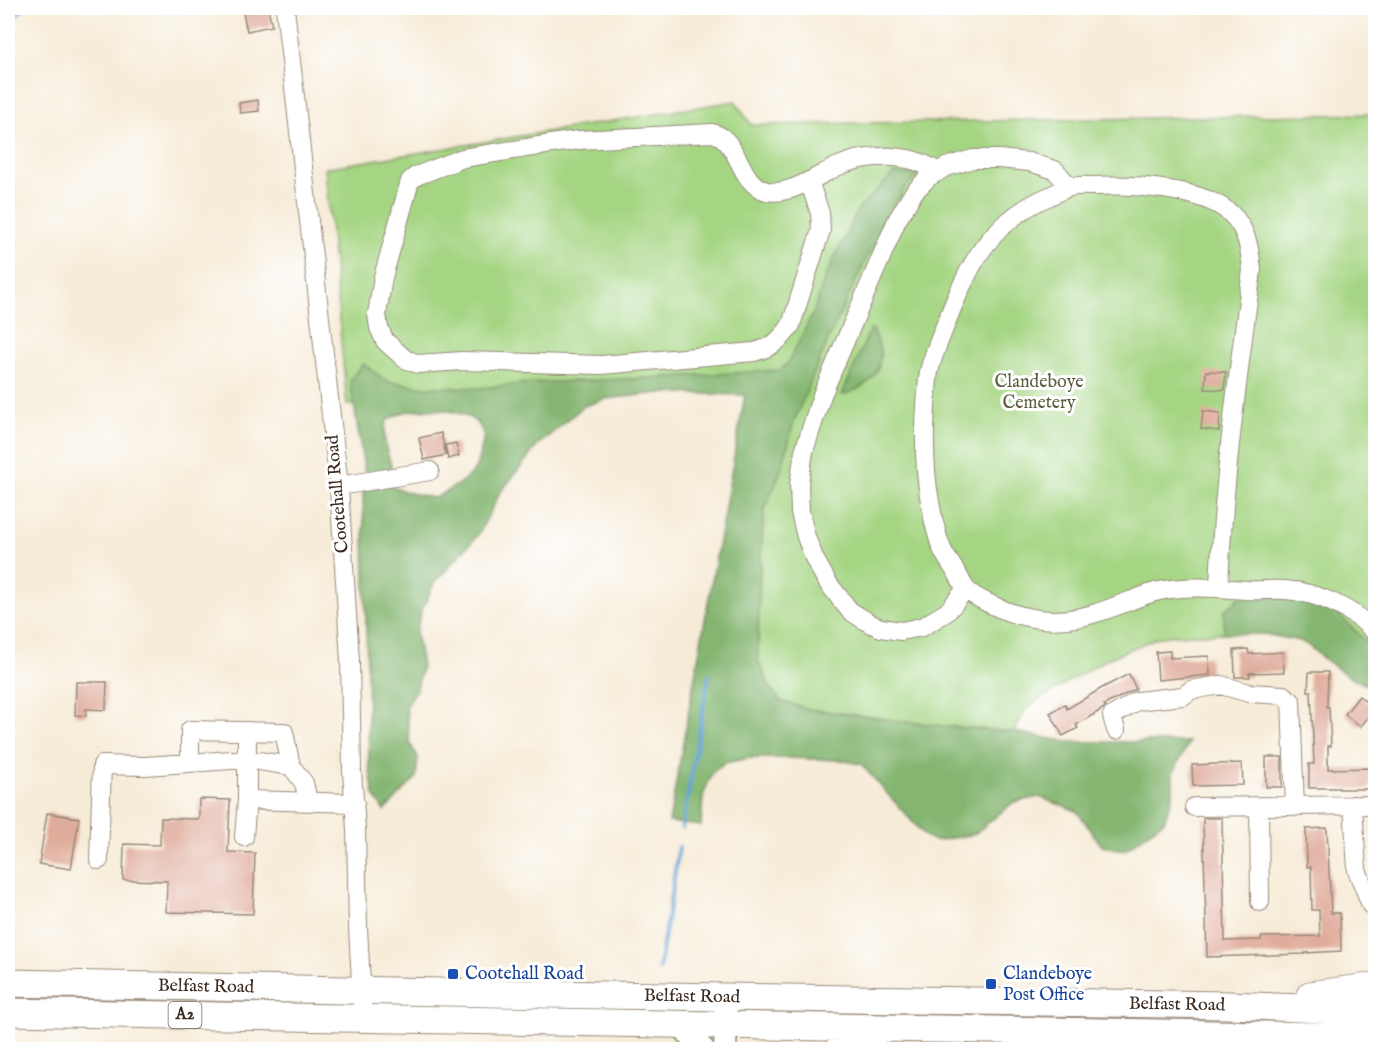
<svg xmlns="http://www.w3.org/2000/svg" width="1383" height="1057" font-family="'IM FELL English',serif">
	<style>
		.green { fill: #a5d583; stroke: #708050; stroke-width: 1.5 }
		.forest { fill: #84b671; stroke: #607048; stroke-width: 1.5 }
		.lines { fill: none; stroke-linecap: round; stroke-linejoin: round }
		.stream { stroke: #60a2d4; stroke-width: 4 }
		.building { fill: #e0ad9d }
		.minor-casing { stroke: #988a7a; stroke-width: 20 }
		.major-casing { stroke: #988a7a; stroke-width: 25 }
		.highway-casing { stroke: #988a7a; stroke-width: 29 }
		.minor { stroke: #fff; stroke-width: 18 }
		.major { stroke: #fff; stroke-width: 22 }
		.highway { stroke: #fff; stroke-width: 27 }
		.transit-dot { fill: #1a4fb4; stroke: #fff; stroke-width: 2 }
		.labels { text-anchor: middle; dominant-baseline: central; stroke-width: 6; stroke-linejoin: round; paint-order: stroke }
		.shield { fill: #fff; stroke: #766a62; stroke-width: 1.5 }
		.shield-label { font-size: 16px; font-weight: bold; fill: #3b2a1e }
		.park-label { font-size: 18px; fill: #5b5d3c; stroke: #fff }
		.street-label { font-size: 18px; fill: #3b2a1e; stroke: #fff }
		.transit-label { font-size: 18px; fill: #164399; stroke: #fff; text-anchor: start }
	</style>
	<rect width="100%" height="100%" fill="#fff"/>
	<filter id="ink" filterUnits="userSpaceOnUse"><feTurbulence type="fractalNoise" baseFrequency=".0167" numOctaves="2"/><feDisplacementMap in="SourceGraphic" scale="12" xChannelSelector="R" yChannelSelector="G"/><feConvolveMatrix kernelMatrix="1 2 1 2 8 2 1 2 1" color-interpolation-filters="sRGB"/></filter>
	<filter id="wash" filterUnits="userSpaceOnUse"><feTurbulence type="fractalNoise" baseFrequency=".008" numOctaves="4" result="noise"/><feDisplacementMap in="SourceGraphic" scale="24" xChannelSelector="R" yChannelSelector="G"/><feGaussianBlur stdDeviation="1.35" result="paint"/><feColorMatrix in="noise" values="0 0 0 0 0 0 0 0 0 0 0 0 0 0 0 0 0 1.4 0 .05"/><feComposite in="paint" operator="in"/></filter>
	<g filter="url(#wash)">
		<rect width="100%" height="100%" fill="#f6ebd7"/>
		<path class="green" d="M 735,101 L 751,125 L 1375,114 L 1375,692 L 1367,685 L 1350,677 L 1323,658 L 1309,646 L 1301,641 L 1265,634 L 1224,633 L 1174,635 L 1156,638 L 1103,661 L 1041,698 L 1025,711 L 1014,732 L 933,725 L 808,709 L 780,701 L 736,691 L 768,382 L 347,405 L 325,168 Z"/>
		<path class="forest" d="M 894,173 L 918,175 L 905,188 L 871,249 L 829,338 L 794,421 L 782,468 L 764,512 L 759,588 L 758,660 L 769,686 L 780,701 L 808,709 L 863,716 L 933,725 L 1014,732 L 1069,742 L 1189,742 L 1173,773 L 1173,795 L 1164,821 L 1125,850 L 1102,846 L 1077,811 L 1039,797 L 1014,802 L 974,834 L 935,841 L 925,836 L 861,764 L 839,760 L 788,758 L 750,758 L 724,763 L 712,773 L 703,796 L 701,826 L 669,822 L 745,395 L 659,393 L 605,399 L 584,406 L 538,445 L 500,493 L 478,535 L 434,583 L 421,612 L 416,633 L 422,666 L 417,688 L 406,707 L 410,744 L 418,757 L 416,778 L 384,811 L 374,795 L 369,765 L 363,490 L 385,484 L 410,493 L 435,498 C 448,491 462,483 473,472 C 478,466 479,454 482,446 C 493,408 428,406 404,412 C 398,414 392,418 387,420 C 381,436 387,453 392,468 L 365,474 L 350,380 L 363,364 L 387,381 L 424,387 L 480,388 L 530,383 L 651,378 L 780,370 L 788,363 L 814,311 L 825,277 L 858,210 Z
			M 870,330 L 873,330 C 890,363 876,385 842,395 Z
			M 1286,596 L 1323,608 L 1338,614 L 1375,650 L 1375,692 L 1367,685 L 1350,677 L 1323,658 L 1309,646 L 1301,641 L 1265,634 L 1224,633 L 1224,610 L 1233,604 L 1239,598 Z"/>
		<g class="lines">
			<path class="stream" d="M 8,20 L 25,8
				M 682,828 L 709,675
				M 659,969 L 679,847"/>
		</g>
		<g id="blocks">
			<path class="building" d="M 242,8 L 268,8 L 272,26 L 247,31 Z
				M 258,100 L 259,111 L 240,113 L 239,103 Z
				M 1206,371 L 1226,372 L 1224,390 L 1205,389 Z
				M 1203,411 L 1220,413 L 1219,431 L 1201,429 Z
				M 441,433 L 446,455 L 424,460 L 419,438 Z
				M 456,443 L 459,456 L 448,459 L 445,445 Z
				M 1248,649 L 1249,654 L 1283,652 L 1284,672 L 1249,673 L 1250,677 L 1235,677 L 1234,650 Z
				M 1170,651 L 1170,658 L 1209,656 L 1210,675 L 1158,680 L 1156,652 Z
				M 1309,672 L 1328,672 L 1327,707 L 1329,707 L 1331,746 L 1328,746 L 1328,769 L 1370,768 L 1370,789 L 1339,789 L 1339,788 L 1309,788 L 1309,764 L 1314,764 L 1311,691 L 1308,691 Z
				M 1129,674 L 1136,689 L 1104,705 L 1106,707 L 1076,725 L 1078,728 L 1063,736 L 1050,713 L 1065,704 L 1067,709 L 1102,688 Z
				M 76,682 L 107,682 L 106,710 L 86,709 L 86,716 L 75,715 Z
				M 1359,696 L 1375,709 L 1360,727 L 1345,714 Z
				M 1266,757 L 1282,757 L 1282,787 L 1266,787 Z
				M 1242,763 L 1243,785 L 1193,786 L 1192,765 Z
				M 199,799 L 230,800 L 228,852 L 255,853 L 253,914 L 166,912 L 167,881 L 123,880 L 124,844 L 160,845 L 161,818 L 199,819 Z
				M 47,813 L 79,818 L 71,869 L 39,864 Z
				M 1203,818 L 1222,818 L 1225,941 L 1261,940 L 1261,937 L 1320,936 L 1319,910 L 1312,910 L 1311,867 L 1307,867 L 1306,829 L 1327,828 L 1331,913 L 1340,913 L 1341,951 L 1305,953 L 1305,954 L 1207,957 Z"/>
		</g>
	</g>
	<g filter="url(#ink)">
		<use href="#blocks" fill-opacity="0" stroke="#988a7a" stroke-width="1.5"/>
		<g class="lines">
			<g class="minor-casing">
				<path id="minor" d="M 285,8 L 339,486 L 350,661 L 352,771 L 356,829 L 358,928 L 363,1019
					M 809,181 L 820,213 L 821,230 L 791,325 C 781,340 771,348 754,352 L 601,365 L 462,361 L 418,364 L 405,359 L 385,341 L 379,328 L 377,314 L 383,277 L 410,181 L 416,176 L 463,158 L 558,143 L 579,140 L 712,133 C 716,134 721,136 724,139 C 741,154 742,185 767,191 C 789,196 817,176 836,167 C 867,153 910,152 938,172
					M 339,486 L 430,471
					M 1219,588 C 1223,481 1238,376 1252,270 C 1250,250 1247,228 1230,213 C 1202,188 1131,184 1094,186 C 1087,186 1078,185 1071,187 C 1062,189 1053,195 1045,198 C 989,224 970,263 948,318 C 942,335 933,353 929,372 C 927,383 927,395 926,406 C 924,438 924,470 930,502 C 933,518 936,536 943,551 C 947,559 953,567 958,575 C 961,580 963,586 967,590 C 975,598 1000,609 1012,613 C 1039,622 1069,622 1096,613 C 1116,607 1135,598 1155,592 C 1182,585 1218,588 1245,590 C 1259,591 1272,589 1285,590 C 1317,592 1354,609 1376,633
					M 966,589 L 947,612 L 922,627 L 901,631 L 881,628 L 871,624 L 850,611 L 828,583 L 815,560 L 806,537 L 800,512 L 799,484 L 804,451 L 822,395 L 897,220 L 914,192 L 929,177 L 946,167 L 973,159 L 999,159 L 1029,162 L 1055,170 L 1070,187
					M 1116,730 L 1112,716 L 1137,701 L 1183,696 L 1191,690 L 1221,685 L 1249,693 L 1283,695 L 1291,701 L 1295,807
					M 247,731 L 247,800
					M 190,763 L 190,730 L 284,732 L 291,766 L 304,783 L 308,801
					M 1353,805 L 1357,870 L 1371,905 L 1376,908
					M 1194,807 L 1376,805
					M 1259,807 L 1260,902
					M 244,837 L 247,800 L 355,803
					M 99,860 L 102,765 L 145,766 L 246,759 L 291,766"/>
			</g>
			<g class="major-casing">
				<path id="major" d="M 679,1024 L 704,1050
					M 725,1050 L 726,1025 L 725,997"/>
			</g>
			<g class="highway-casing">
				<path id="highway" d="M 8,983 L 544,994 L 1229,1005 L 1376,1011
					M 1310,995 L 1376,986
					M 8,1012 L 1376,1037
					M 838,1050 L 877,1031"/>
			</g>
			<use href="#minor" class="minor"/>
			<use href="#major" class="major"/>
			<use href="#highway" class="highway"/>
		</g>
	</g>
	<g class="transit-dot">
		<rect x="447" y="968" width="12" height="12" rx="3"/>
		<rect x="985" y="978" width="12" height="12" rx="3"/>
	</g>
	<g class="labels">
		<rect class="shield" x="168.5" y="1002" width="33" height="26" rx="4.5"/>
		<g class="shield-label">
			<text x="185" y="1015">A2</text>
		</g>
		<g class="park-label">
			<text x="1039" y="382">Clandeboye<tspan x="1039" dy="21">Cemetery</tspan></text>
		</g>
		<g class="street-label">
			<text transform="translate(338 494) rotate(-95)">Cootehall Road</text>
			<text transform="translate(206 987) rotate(1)">Belfast Road</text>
			<text transform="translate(692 997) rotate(1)">Belfast Road</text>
			<text transform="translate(1177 1005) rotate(1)">Belfast Road</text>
		</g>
		<g class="transit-label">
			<text x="465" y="974">Cootehall Road</text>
			<text x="1003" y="974">Clandeboye<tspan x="1003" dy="21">Post Office</tspan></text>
		</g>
	</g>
	<rect width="1383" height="1057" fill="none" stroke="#fff" stroke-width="30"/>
</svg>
